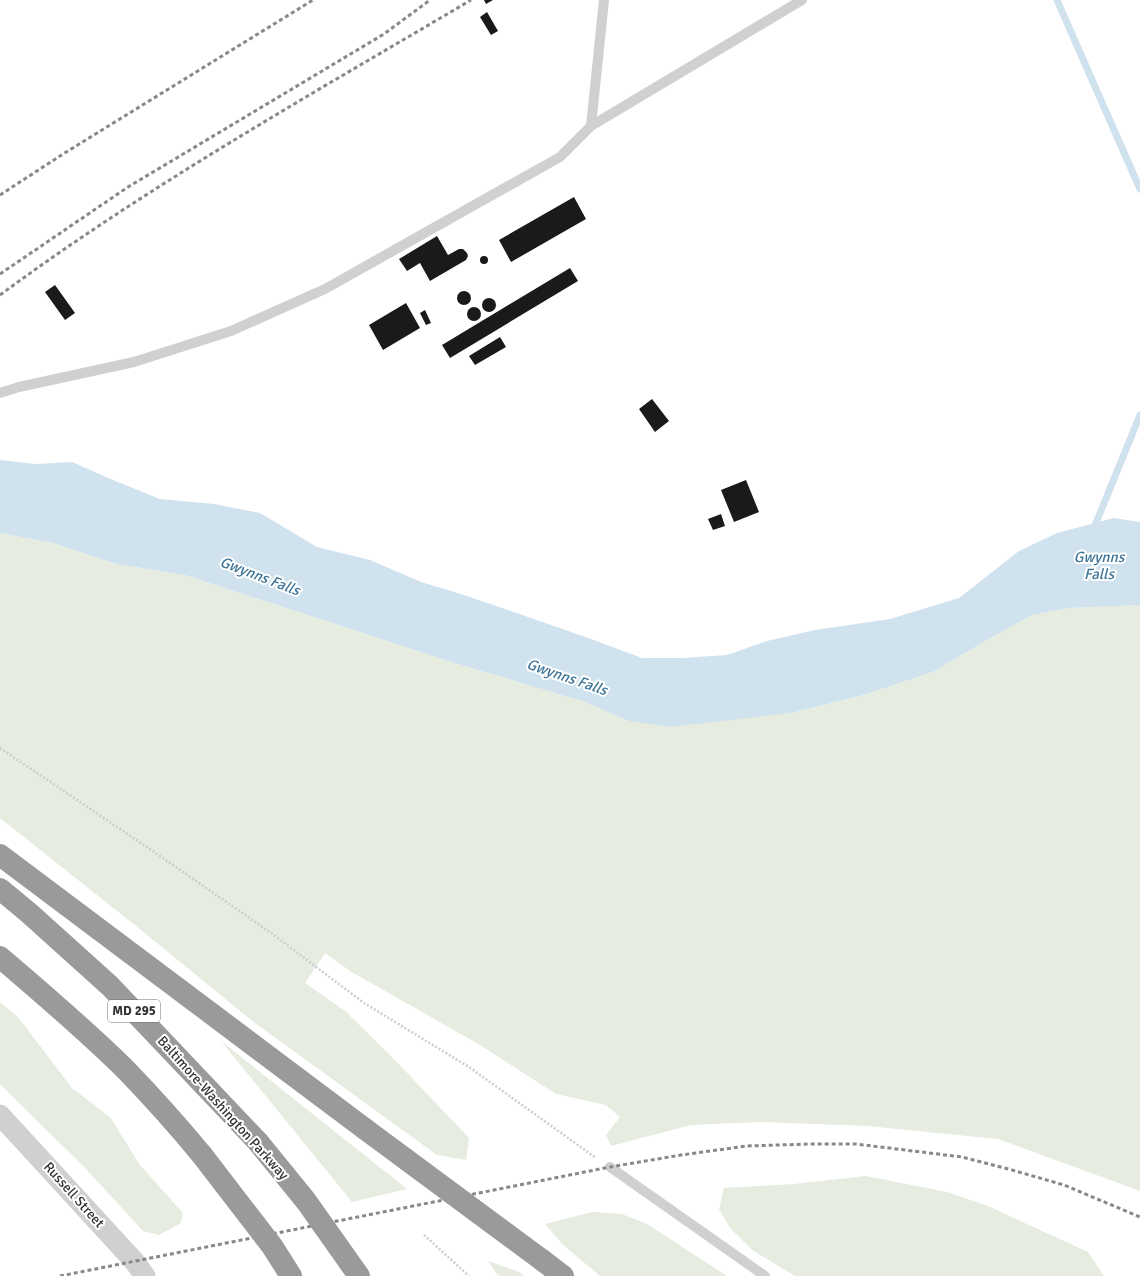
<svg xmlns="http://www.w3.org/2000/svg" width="1140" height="1276" font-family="Signika,sans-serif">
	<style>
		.green { fill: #e6ecdf }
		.water { fill: #cfe2ee }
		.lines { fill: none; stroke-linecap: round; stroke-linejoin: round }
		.stream { stroke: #cfe2ee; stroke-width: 7 }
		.building { fill: #1a1a1a }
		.path { stroke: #cdcdcd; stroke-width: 2.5; stroke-dasharray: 2 2; stroke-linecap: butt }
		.service { stroke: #d0d0d0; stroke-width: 10 }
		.minor { stroke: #d0d0d0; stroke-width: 21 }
		.motorway { stroke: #9a9a9a; stroke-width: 22 }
		.rail { stroke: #888; stroke-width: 3; stroke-dasharray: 4 3; stroke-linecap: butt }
		.motorway-bridge { stroke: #9a9a9a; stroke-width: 22 }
		.labels { text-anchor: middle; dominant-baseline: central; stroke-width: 4; stroke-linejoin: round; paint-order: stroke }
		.shield { fill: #fff; stroke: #707070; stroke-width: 1 }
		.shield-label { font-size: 13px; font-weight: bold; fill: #333 }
		.street-label { font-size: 14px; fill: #333; stroke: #fff }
		.water-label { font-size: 15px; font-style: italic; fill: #3f7597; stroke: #fff }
	</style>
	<rect width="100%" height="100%" fill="#fff"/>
	<path class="green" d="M 0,533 L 53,543 L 117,564 L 185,575 L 461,665 L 585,702 L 629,721 L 791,713 L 867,694 L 933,672 L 980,644 L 1032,615 L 1068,608 L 1140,605 L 1140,1191 L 998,1139 L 868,1126 L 760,1122 L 691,1125 L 611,1146 L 606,1135 L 620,1117 L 606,1105 L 556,1094 L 480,1045 L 350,971 L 325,953 L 305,983 L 345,1011 L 391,1056 L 469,1138 L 466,1160 L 437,1155 L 251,1020 L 141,930 L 0,818 Z
		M 0,1002 L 18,1017 L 72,1088 L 110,1117 L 140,1165 L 183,1213 L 181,1223 L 159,1235 L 143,1231 L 86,1169 L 0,1084 Z
		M 221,1041 L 407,1189 L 352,1202 Z
		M 866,1176 L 947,1192 L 988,1206 L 1088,1252 L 1104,1276 L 795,1276 L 752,1250 L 730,1228 L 719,1209 L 724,1188 L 794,1184 Z
		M 592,1212 L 622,1214 L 647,1224 L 727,1276 L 600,1276 L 562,1244 L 545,1224 Z
		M 488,1261 L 519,1272 L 524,1276 L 498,1276 Z"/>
	<path class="water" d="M 0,460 L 36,464 L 72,462 L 113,480 L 160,499 L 214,504 L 260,513 L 317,547 L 370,560 L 421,582 L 461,594 L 508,610 L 591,639 L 642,658 L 682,658 L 727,655 L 767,641 L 815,630 L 890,619 L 959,598 L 1019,551 L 1057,533 L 1114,518 L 1140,522 L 1140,605 L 1068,608 L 1032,615 L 980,644 L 933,672 L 867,694 L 791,713 L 670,727 L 629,721 L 585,702 L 461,665 L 185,575 L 117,564 L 53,543 L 0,533 Z"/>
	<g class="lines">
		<path class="stream" d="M 1057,0 L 1140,189
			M 1092,532 L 1096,523 L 1140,415"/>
	</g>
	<path class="building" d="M 484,0 L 493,0 L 486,4 Z
		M 487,12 L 498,31 L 491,35 L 480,17 Z
		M 574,197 L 586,219 L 511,262 L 499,240 Z
		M 437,236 L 448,255 L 459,249 L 463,249 L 467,253 L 468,256 L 466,260 L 430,281 L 420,263 L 407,271 L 399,259 Z
		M480 260a4 4 0 1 1 8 0a4 4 0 1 1-8 0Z
		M 570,268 L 578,281 L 450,358 L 442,345 Z
		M 55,285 L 75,313 L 65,320 L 45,292 Z
		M457 298a7 7 0 1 1 14 0a7 7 0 1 1-14 0Z
		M482 305a7 7 0 1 1 14 0a7 7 0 1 1-14 0Z
		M 406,303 L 420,328 L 383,350 L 369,325 Z
		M467 314a7 7 0 1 1 14 0a7 7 0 1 1-14 0Z
		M 425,310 L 431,323 L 426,325 L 420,313 Z
		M 500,337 L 506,347 L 475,365 L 469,356 Z
		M 652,399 L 669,421 L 655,432 L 639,409 Z
		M 746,480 L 759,512 L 734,522 L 721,490 Z
		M 721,514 L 725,526 L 713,530 L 708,519 Z"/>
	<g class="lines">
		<path class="path" d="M 0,748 L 157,854 L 274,935 L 364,1003 L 469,1067 L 596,1158
			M 424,1235 L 469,1276"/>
		<path class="service" d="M 591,126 L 604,0
			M 0,393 L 19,387 L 134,362 L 231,331 L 325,289 L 560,157 L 591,126 L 802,0
			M 610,1167 L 765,1276"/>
		<path class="minor" d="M 0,1115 L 134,1261 L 145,1276"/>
		<path class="motorway" d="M 0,855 L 365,1129
			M 0,889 L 29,913 L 110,986 L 258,1142
			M 0,957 C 43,994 87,1031 127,1071 C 153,1098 178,1126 202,1155
			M 542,1260 L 563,1276"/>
		<path class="rail" d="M 0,195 L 63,154 L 313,0
			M 0,274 L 128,187 L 384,34 L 430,0
			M 0,295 C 149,185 312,94 471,0
			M 60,1276 L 610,1167 L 681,1155 L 747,1146 L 810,1144 L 856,1144 L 962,1157 L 1012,1170 L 1064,1185 L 1140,1217"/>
		<path class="motorway-bridge" d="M 365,1129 L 542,1260
			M 258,1142 L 306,1201 L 359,1276
			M 202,1155 L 272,1246 L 291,1276"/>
	</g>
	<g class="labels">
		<rect class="shield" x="108" y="1000" width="52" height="22" rx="3"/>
		<g class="shield-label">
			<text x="134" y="1011">MD 295</text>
		</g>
		<g class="street-label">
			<text transform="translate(223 1108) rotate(48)">Baltimore-Washington Parkway</text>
			<text transform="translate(74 1195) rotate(48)">Russell Street</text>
		</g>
		<g class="water-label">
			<text x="1099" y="557">Gwynns<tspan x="1099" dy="17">Falls</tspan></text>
			<text transform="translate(260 576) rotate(21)">Gwynns Falls</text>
			<text transform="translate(567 677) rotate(19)">Gwynns Falls</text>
		</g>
	</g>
</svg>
